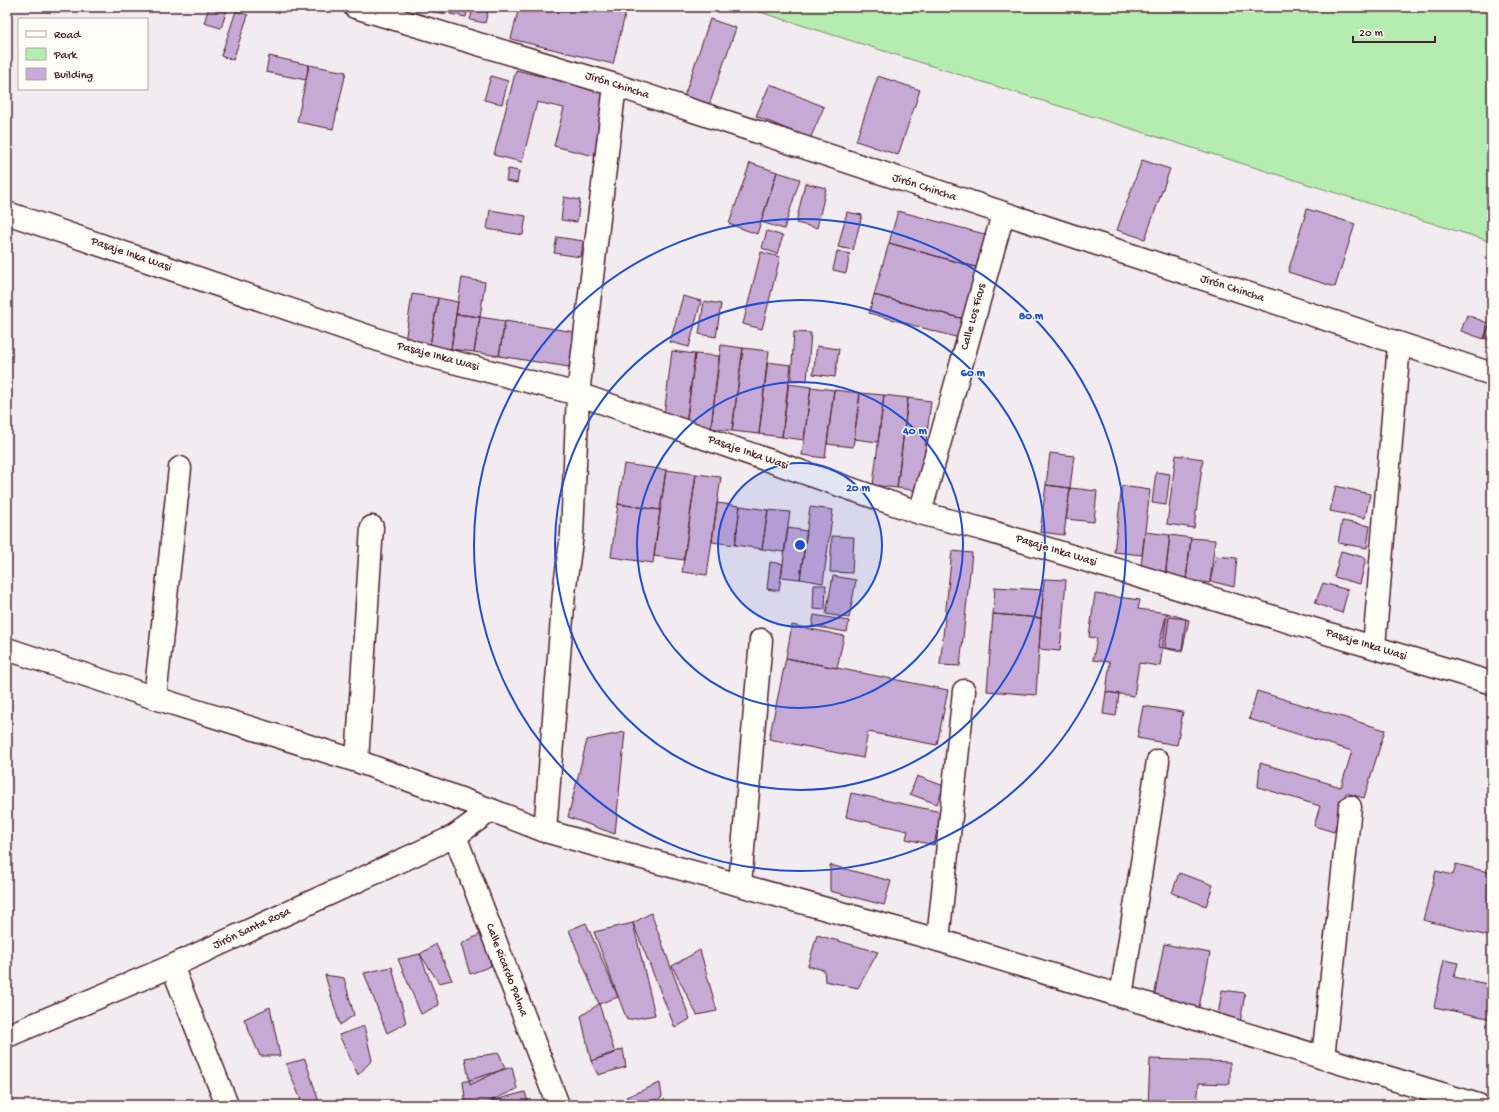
<svg xmlns="http://www.w3.org/2000/svg" width="1499" height="1112" font-family="'Gochi Hand',sans-serif">
	<style>
		.green { fill: #b5edb0; stroke: #80866e }
		.building { fill: #c7a9d5; stroke: #4a1f2b }
		.lines { fill: none; stroke-linecap: round; stroke-linejoin: round }
		.minor-casing { stroke: #4a1f2b; stroke-width: 25 }
		.tertiary-casing { stroke: #4a1f2b; stroke-width: 25 }
		.minor { stroke: #fdfcf7; stroke-width: 22 }
		.tertiary { stroke: #fdfcf7; stroke-width: 22 }
		.ring { fill: none; stroke: #1d4ed8; stroke-width: 2 }
		.labels { text-anchor: middle; dominant-baseline: central; stroke-width: 3; stroke-linejoin: round; paint-order: stroke }
		.street-label { font-size: 12px; fill: #4a1f2b; stroke: #fdfcf7 }
		.centre { fill: #1d4ed8; stroke: #fdfcf7; stroke-width: 2 }
		.ring-label { font-size: 12px; text-anchor: middle; font-weight: bold; fill: #1d4ed8; stroke: #fdfcf7; stroke-width: 3; stroke-linejoin: round; paint-order: stroke }
	</style>
	<rect width="100%" height="100%" fill="#f2ebf0"/>
	<filter id="ink" filterUnits="userSpaceOnUse"><feTurbulence type="fractalNoise" baseFrequency=".025" numOctaves="2"/><feDisplacementMap in="SourceGraphic" scale="8" xChannelSelector="R" yChannelSelector="G"/><feConvolveMatrix kernelMatrix="1 2 1 2 8 2 1 2 1" color-interpolation-filters="sRGB"/></filter>
	<g filter="url(#ink)">
		<path class="green" d="M 744,7 L 1492,7 L 1492,242 Z"/>
		<path class="building" d="M 209,7 L 228,7 L 221,28 L 204,23 Z
			M 427,7 L 448,7 L 446,14 L 426,10 Z
			M 452,7 L 468,7 L 466,17 L 450,14 Z
			M 473,7 L 489,7 L 485,23 L 470,20 Z
			M 519,7 L 627,7 L 613,64 L 511,39 Z
			M 236,11 L 248,15 L 233,60 L 221,56 Z
			M 710,19 L 736,28 L 706,114 L 681,106 Z
			M 269,56 L 309,65 L 306,80 L 266,72 Z
			M 309,65 L 346,72 L 333,129 L 297,122 Z
			M 516,70 L 609,93 L 594,156 L 554,146 L 564,108 L 537,102 L 522,162 L 494,155 Z
			M 491,76 L 508,81 L 502,104 L 484,100 Z
			M 878,76 L 920,90 L 898,155 L 856,141 Z
			M 770,84 L 824,107 L 810,139 L 756,116 Z
			M 1142,160 L 1170,169 L 1145,239 L 1117,230 Z
			M 750,163 L 777,172 L 757,234 L 729,224 Z
			M 508,169 L 519,171 L 517,183 L 506,181 Z
			M 777,172 L 800,179 L 784,229 L 761,222 Z
			M 805,183 L 826,188 L 817,228 L 796,223 Z
			M 564,197 L 580,200 L 577,222 L 561,220 Z
			M 1307,209 L 1355,224 L 1335,287 L 1288,272 Z
			M 490,210 L 526,216 L 523,235 L 487,229 Z
			M 898,211 L 988,235 L 979,268 L 889,243 Z
			M 847,212 L 862,215 L 853,250 L 838,247 Z
			M 767,231 L 783,236 L 777,254 L 762,248 Z
			M 557,237 L 583,241 L 581,257 L 554,253 Z
			M 889,243 L 979,268 L 964,319 L 874,295 Z
			M 837,251 L 850,254 L 846,273 L 833,270 Z
			M 761,252 L 780,257 L 762,329 L 743,324 Z
			M 462,278 L 485,282 L 480,317 L 456,314 Z
			M 412,294 L 438,298 L 430,346 L 405,342 Z
			M 874,295 L 964,319 L 959,338 L 869,313 Z
			M 683,296 L 701,301 L 689,347 L 670,342 Z
			M 438,298 L 458,302 L 451,349 L 430,346 Z
			M 704,301 L 721,304 L 716,337 L 699,334 Z
			M 456,314 L 480,317 L 474,352 L 451,349 Z
			M 1467,315 L 1490,324 L 1484,339 L 1461,331 Z
			M 480,317 L 505,321 L 499,356 L 474,352 Z
			M 1492,318 L 1492,341 L 1484,338 Z
			M 505,321 L 575,332 L 569,367 L 499,356 Z
			M 794,332 L 811,333 L 807,381 L 791,380 Z
			M 721,345 L 743,348 L 732,431 L 711,428 Z
			M 817,346 L 839,349 L 835,377 L 813,374 Z
			M 743,348 L 769,351 L 759,434 L 732,431 Z
			M 672,351 L 695,354 L 686,425 L 663,423 Z
			M 695,354 L 719,356 L 711,428 L 686,425 Z
			M 767,362 L 791,365 L 782,437 L 759,434 Z
			M 788,384 L 811,387 L 804,440 L 782,437 Z
			M 811,387 L 834,390 L 825,458 L 802,455 Z
			M 834,390 L 860,393 L 853,447 L 827,444 Z
			M 860,393 L 884,395 L 878,442 L 854,439 Z
			M 884,395 L 908,398 L 897,488 L 873,485 Z
			M 908,398 L 931,401 L 920,491 L 897,488 Z
			M 1050,453 L 1074,456 L 1070,488 L 1046,485 Z
			M 1176,455 L 1203,459 L 1194,528 L 1167,524 Z
			M 624,464 L 666,470 L 660,510 L 618,504 Z
			M 666,470 L 696,474 L 684,560 L 654,556 Z
			M 1156,472 L 1170,474 L 1166,505 L 1152,503 Z
			M 696,474 L 721,477 L 707,575 L 682,572 Z
			M 1046,485 L 1070,488 L 1064,535 L 1040,532 Z
			M 1122,486 L 1150,490 L 1142,555 L 1114,552 Z
			M 1336,486 L 1370,494 L 1365,518 L 1330,511 Z
			M 1070,488 L 1097,491 L 1094,522 L 1066,519 Z
			M 717,503 L 740,506 L 735,545 L 712,542 Z
			M 618,504 L 660,510 L 653,563 L 611,557 Z
			M 740,506 L 768,510 L 762,549 L 735,545 Z
			M 810,507 L 833,510 L 823,583 L 800,579 Z
			M 768,510 L 790,512 L 784,552 L 762,549 Z
			M 1342,521 L 1370,526 L 1367,548 L 1338,543 Z
			M 788,528 L 807,531 L 800,579 L 781,577 Z
			M 1145,532 L 1170,535 L 1165,578 L 1140,575 Z
			M 1170,535 L 1191,538 L 1186,580 L 1165,578 Z
			M 832,536 L 854,537 L 852,573 L 830,572 Z
			M 1191,538 L 1215,540 L 1210,583 L 1186,580 Z
			M 952,551 L 972,553 L 960,666 L 940,665 Z
			M 1341,551 L 1366,558 L 1360,584 L 1334,577 Z
			M 1216,556 L 1237,558 L 1234,587 L 1210,581 Z
			M 770,562 L 783,564 L 779,591 L 767,589 Z
			M 833,576 L 856,580 L 849,618 L 826,614 Z
			M 1044,579 L 1066,580 L 1060,651 L 1039,649 Z
			M 1323,583 L 1348,590 L 1342,613 L 1315,603 Z
			M 814,585 L 826,585 L 825,610 L 813,609 Z
			M 995,587 L 1044,590 L 1041,618 L 993,614 Z
			M 1095,594 L 1140,600 L 1138,609 L 1167,613 L 1160,666 L 1139,663 L 1134,696 L 1106,692 L 1110,662 L 1093,660 L 1097,638 L 1089,637 Z
			M 1167,613 L 1189,620 L 1182,652 L 1158,647 Z
			M 993,614 L 1041,618 L 1036,695 L 987,691 Z
			M 814,615 L 849,621 L 847,632 L 812,626 Z
			M 1169,617 L 1186,619 L 1182,650 L 1165,648 Z
			M 792,625 L 844,636 L 837,668 L 786,658 Z
			M 786,658 L 948,690 L 937,745 L 868,732 L 863,758 L 769,739 Z
			M 1257,691 L 1385,730 L 1364,798 L 1346,793 L 1334,832 L 1314,826 L 1320,806 L 1258,787 L 1260,763 L 1341,787 L 1352,751 L 1249,719 Z
			M 1106,692 L 1119,694 L 1116,716 L 1103,714 Z
			M 1143,706 L 1183,712 L 1177,745 L 1137,738 Z
			M 625,732 L 615,834 L 568,817 L 587,740 Z
			M 917,776 L 944,786 L 937,804 L 910,794 Z
			M 851,793 L 941,812 L 934,845 L 906,839 L 908,831 L 846,817 Z
			M 1456,864 L 1492,873 L 1492,937 L 1423,920 L 1436,871 L 1453,875 Z
			M 830,865 L 891,881 L 884,905 L 830,891 Z
			M 1179,873 L 1213,885 L 1206,906 L 1172,893 Z
			M 651,913 L 690,1019 L 675,1028 L 633,923 Z
			M 586,923 L 618,997 L 599,1004 L 569,930 Z
			M 633,923 L 655,1015 L 627,1020 L 594,932 Z
			M 483,933 L 491,966 L 470,974 L 461,944 Z
			M 817,935 L 878,952 L 858,988 L 825,981 L 824,970 L 808,966 Z
			M 436,944 L 452,980 L 439,983 L 420,954 Z
			M 1164,944 L 1210,953 L 1198,1012 L 1153,1003 Z
			M 700,950 L 717,1011 L 697,1015 L 672,966 Z
			M 420,954 L 439,1005 L 421,1014 L 398,959 Z
			M 1444,960 L 1458,963 L 1454,977 L 1492,985 L 1492,1019 L 1434,1007 Z
			M 392,967 L 406,1023 L 387,1033 L 364,973 Z
			M 325,975 L 344,978 L 354,1015 L 340,1025 Z
			M 1222,990 L 1245,993 L 1240,1024 L 1217,1021 Z
			M 599,1004 L 615,1053 L 591,1061 L 581,1016 Z
			M 270,1007 L 280,1056 L 260,1056 L 244,1019 Z
			M 364,1026 L 372,1060 L 358,1075 L 339,1035 Z
			M 623,1049 L 626,1067 L 598,1075 L 591,1061 Z
			M 499,1053 L 505,1068 L 470,1085 L 465,1058 Z
			M 305,1059 L 320,1105 L 303,1105 L 286,1064 Z
			M 1150,1059 L 1230,1062 L 1230,1084 L 1199,1083 L 1197,1105 L 1148,1105 Z
			M 512,1067 L 517,1089 L 481,1105 L 466,1105 L 463,1082 Z
			M 660,1083 L 662,1097 L 647,1105 L 630,1105 L 626,1097 Z
			M 525,1092 L 529,1105 L 492,1105 L 491,1101 Z"/>
		<g class="lines">
			<g class="minor-casing">
				<path id="minor" d="M 355,7 L 615,85 L 1492,374
					M 7,213 L 414,352 L 578,394 L 920,513 L 982,529 L 1492,683
					M 920,513 L 1003,214
					M 1374,647 L 1399,344
					M 7,649 L 155,698 L 357,761 L 491,810
					M 155,698 L 180,468
					M 357,761 L 372,527
					M 545,831 L 564,593 L 572,534 L 578,394 L 615,85
					M 455,836 L 558,1105
					M 740,884 L 761,640
					M 938,940 L 964,691
					M 172,966 L 227,1105
					M 1121,996 L 1158,761
					M 1323,1058 L 1350,807"/>
			</g>
			<g class="tertiary-casing">
				<path id="tertiary" d="M 7,1036 L 172,966 L 455,836 L 491,810 L 545,831 L 938,940 L 1478,1105"/>
			</g>
			<use href="#minor" class="minor"/>
			<use href="#tertiary" class="tertiary"/>
		</g>
	</g>
	<circle cx="800" cy="545" r="82" fill="#1d4ed8" fill-opacity=".12"/>
	<g class="ring">
		<circle cx="800" cy="545" r="82"/>
		<circle cx="800" cy="545" r="163"/>
		<circle cx="800" cy="545" r="245"/>
		<circle cx="800" cy="545" r="326"/>
	</g>
	<g class="labels">
		<g class="street-label">
			<text transform="translate(617 86) rotate(18)">Jirón Chincha</text>
			<text transform="translate(924 188) rotate(18)">Jirón Chincha</text>
			<text transform="translate(131 255) rotate(19)">Pasaje Inka Wasi</text>
			<text transform="translate(1232 289) rotate(18)">Jirón Chincha</text>
			<text transform="translate(974 317) rotate(-75)">Calle Los Ficus</text>
			<text transform="translate(438 357) rotate(15)">Pasaje Inka Wasi</text>
			<text transform="translate(748 453) rotate(19)">Pasaje Inka Wasi</text>
			<text transform="translate(1056 551) rotate(17)">Pasaje Inka Wasi</text>
			<text transform="translate(1366 645) rotate(17)">Pasaje Inka Wasi</text>
			<text transform="translate(252 929) rotate(-25)">Jirón Santa Rosa</text>
			<text transform="translate(506 970) rotate(69)">Calle Ricardo Palma</text>
		</g>
	</g>
	<circle cx="800" cy="545" r="6" class="centre"/>
	<g class="ring-label">
		<text x="1031" y="319">80 m</text>
		<text x="973" y="376">60 m</text>
		<text x="915" y="434">40 m</text>
		<text x="858" y="491">20 m</text>
	</g>
	<rect width="1499" height="1112" fill="none" stroke="#fdfcf7" stroke-width="24"/>
	<rect x="12" y="12" width="1475" height="1088" fill="none" stroke="#4a1f2b" stroke-width="1.5" filter="url(#ink)"/>
	<rect x="18" y="18" width="130" height="72" fill="#fdfcf7" stroke="#b5a4a5"/>
	<rect x="26" y="31" width="20" height="6" fill="#fdfcf7" stroke="#b5a4a5"/>
	<text x="54" y="38" font-size="12" fill="#4a1f2b">Road</text>
	<rect x="26" y="48" width="20" height="12" fill="#b5edb0" stroke="#b5a4a5"/>
	<text x="54" y="58" font-size="12" fill="#4a1f2b">Park</text>
	<rect x="26" y="68" width="20" height="12" fill="#c7a9d5" stroke="#b5a4a5"/>
	<text x="54" y="78" font-size="12" fill="#4a1f2b">Building</text>
	<path d="M1353 36v6h82v-6" fill="none" stroke="#4a1f2b" stroke-width="2"/>
	<text x="1359" y="36" font-size="12" fill="#4a1f2b" stroke="#fdfcf7" stroke-width="3" paint-order="stroke">20 m</text>
</svg>
